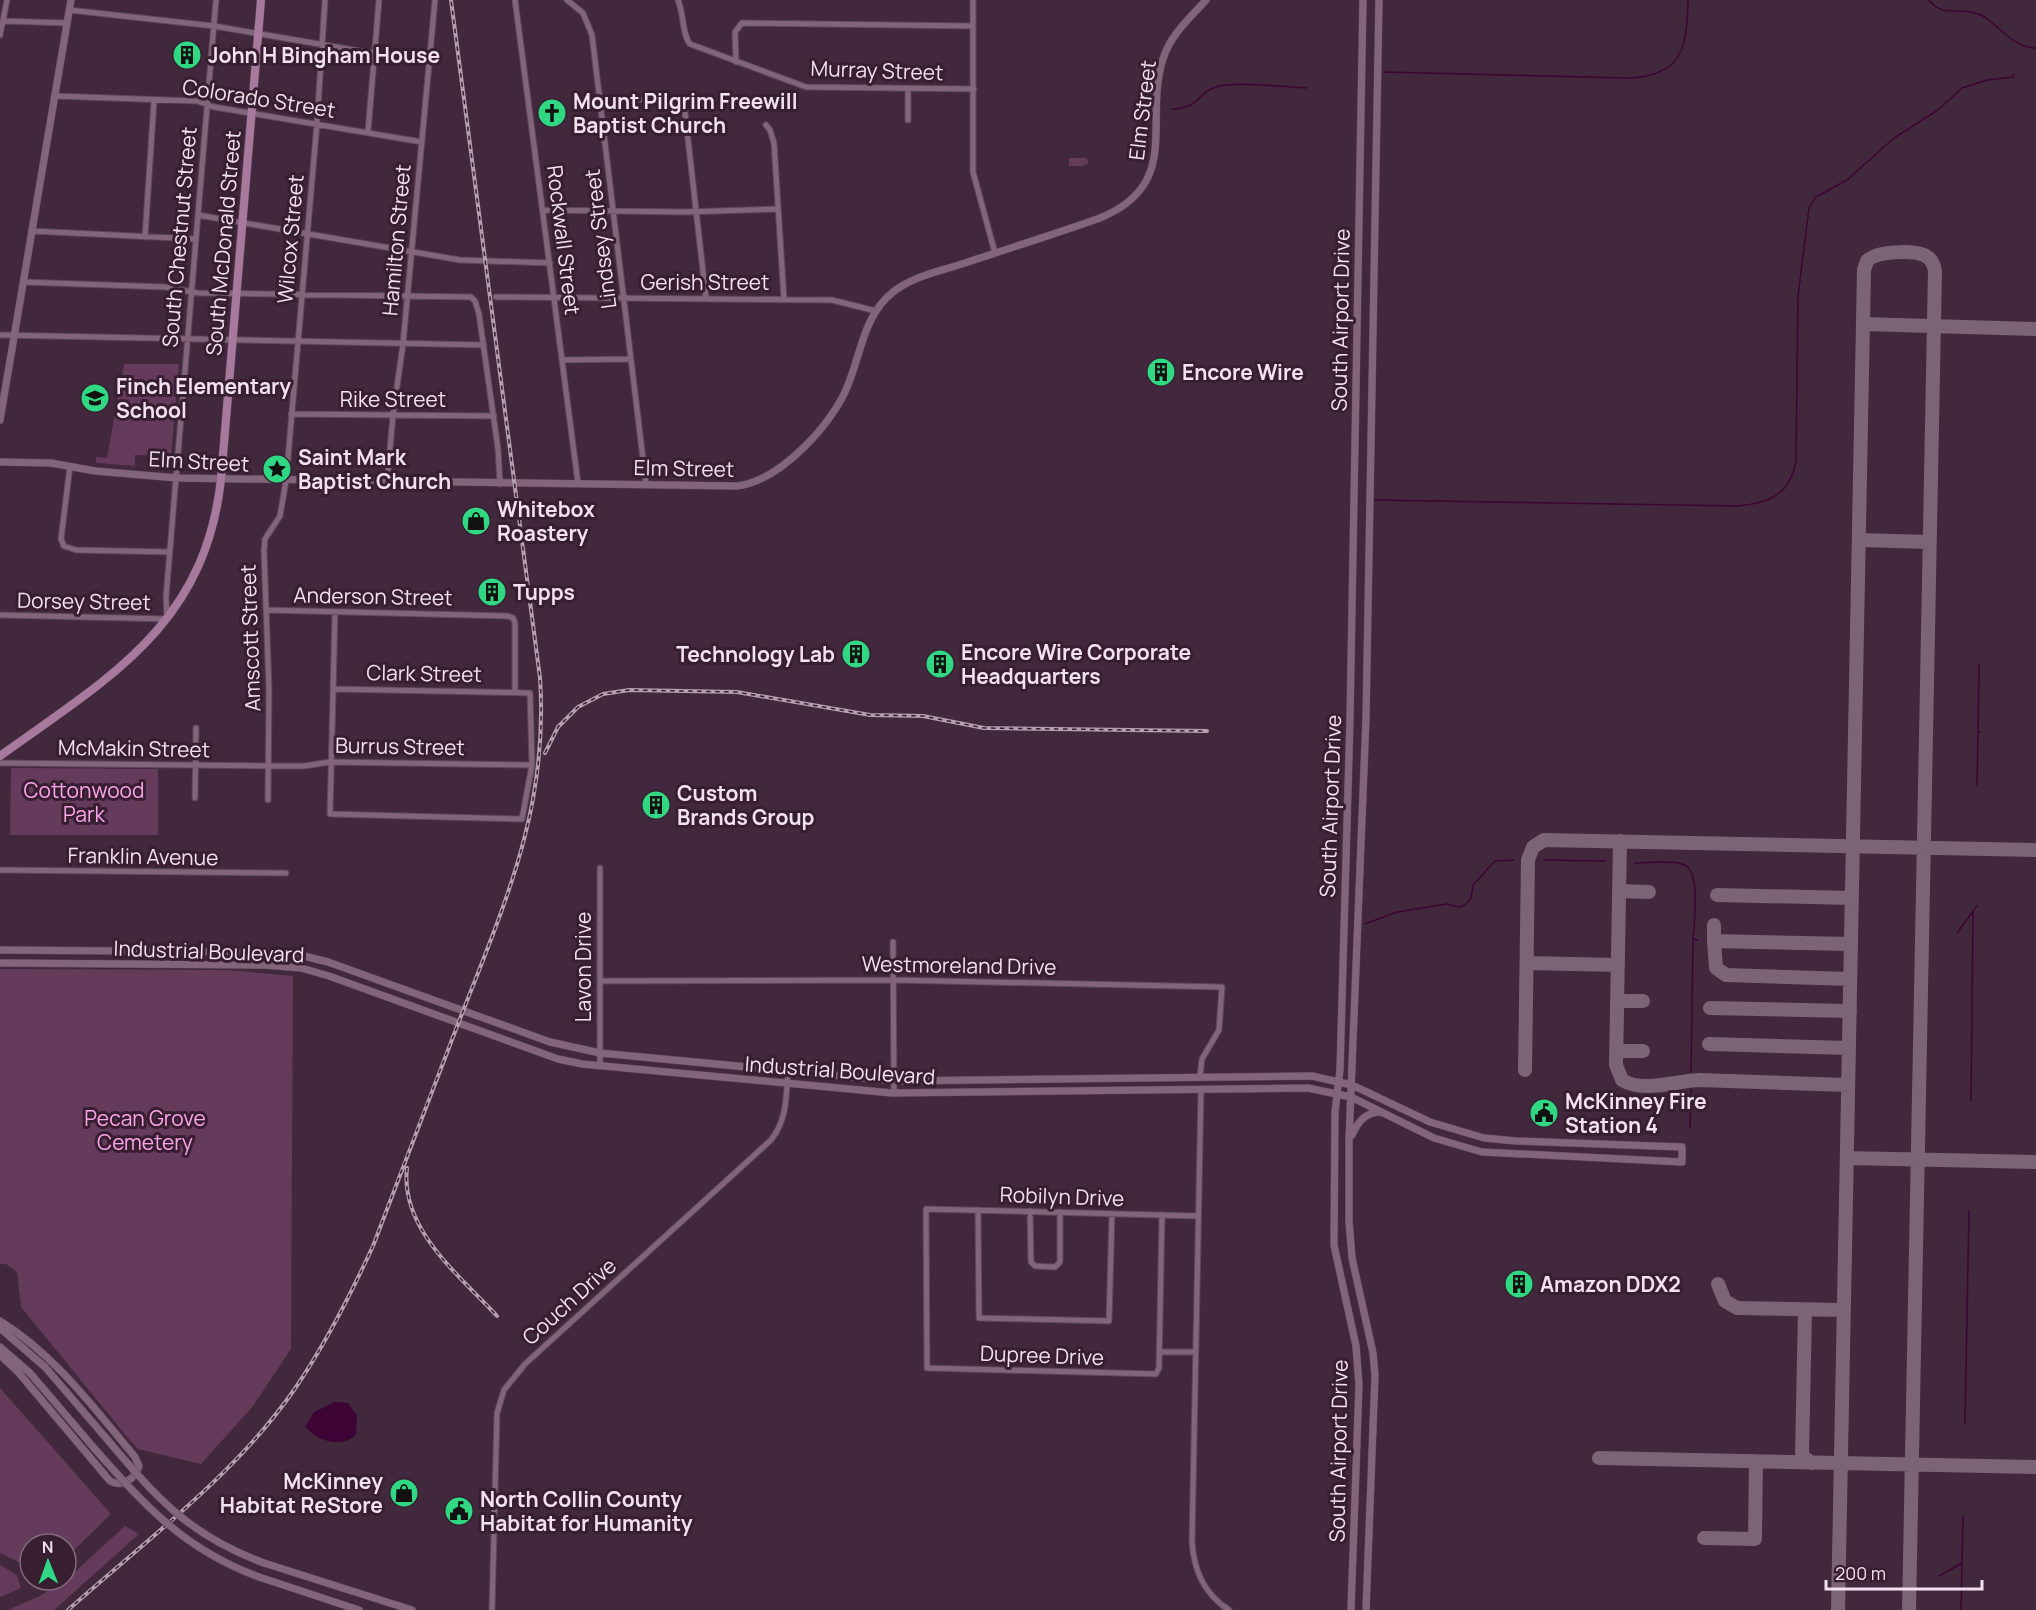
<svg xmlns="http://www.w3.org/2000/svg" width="2036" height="1610" font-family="Manrope,sans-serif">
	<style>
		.green { fill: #653b5c }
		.water { fill: #3d0435 }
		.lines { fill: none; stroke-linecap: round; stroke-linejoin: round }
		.stream { stroke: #3d0435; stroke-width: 1.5 }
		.taxiway { stroke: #7a6476; stroke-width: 14 }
		.street-casing { stroke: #5c4658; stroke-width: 7 }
		.secondary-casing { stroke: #5c4658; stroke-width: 8 }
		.primary-casing { stroke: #5c4658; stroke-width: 9 }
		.street { stroke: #82657b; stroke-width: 5 }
		.secondary { stroke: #82657b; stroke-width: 7 }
		.primary { stroke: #a7799c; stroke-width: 8 }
		.rail-casing { stroke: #b39faf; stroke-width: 4 }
		.rail { stroke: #371e31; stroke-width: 1.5; stroke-dasharray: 4.5; stroke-linecap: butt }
		.secondary-bridge-casing { stroke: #5c4658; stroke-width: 8; stroke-linecap: butt }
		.secondary-bridge { stroke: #82657b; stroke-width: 7 }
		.labels { text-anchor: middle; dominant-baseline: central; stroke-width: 6; stroke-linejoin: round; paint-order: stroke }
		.poi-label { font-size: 21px; font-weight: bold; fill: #f2e1ee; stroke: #371e31; text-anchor: start }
		.street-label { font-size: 21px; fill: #f2e1ee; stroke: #371e31 }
		.park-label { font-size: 21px; fill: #fca4e9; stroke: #371e31 }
	</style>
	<rect width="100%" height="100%" fill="#41283c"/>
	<path class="green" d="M 1069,158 L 1086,158 L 1089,163 L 1082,166 L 1069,166 Z
		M 124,364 L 179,364 L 171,456 L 135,455 L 135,466 L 96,463 L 96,457 L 107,458 Z
		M 11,768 L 158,769 L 158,835 L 10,835 Z
		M 0,969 L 227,970 L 293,976 L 291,1349 L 253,1406 L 201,1464 L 138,1449 L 128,1438 L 21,1307 L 17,1272 L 6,1264 L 0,1264 Z
		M 0,1388 L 111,1514 L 66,1558 L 66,1544 L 30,1544 L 30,1568 L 0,1553 Z
		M 125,1526 L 139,1534 L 54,1610 L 8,1610 L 40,1596 L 66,1580 Z
		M 0,1565 L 17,1575 L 21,1588 L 0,1597 Z"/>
	<path class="water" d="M 335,1402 L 348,1403 L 357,1416 L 356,1435 C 338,1449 318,1440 305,1427 L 314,1412 Z"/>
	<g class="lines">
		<path class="stream" d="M 1929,0 C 1943,19 1963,6 1981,15 C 2001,26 2011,47 2036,48
			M 1384,72 L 1629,78 C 1683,76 1687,47 1688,0
			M 1172,109 C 1201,108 1195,94 1216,87 C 1233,81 1286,87 1306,88
			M 1375,500 L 1738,506 C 1769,503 1790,495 1796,461 L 1798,296 L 1809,208 L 1816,197 L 1847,180 L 1894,138 L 1938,110 L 1962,88 L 1987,80 L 2013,77 L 2014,74
			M 1979,665 L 1978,732 L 1981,732
			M 1977,786 L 1978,733
			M 1544,860 L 1605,861
			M 1635,863 C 1649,863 1668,860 1682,864 C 1702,869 1694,922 1693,939 L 1698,940
			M 1365,924 L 1397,912 L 1447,904 L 1459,907 L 1465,905 L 1471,898 L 1473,885 L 1495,861 L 1514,860
			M 1957,933 L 1977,906
			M 1691,1072 L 1693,941
			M 1971,1101 L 1973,911
			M 1690,1128 L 1691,1089
			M 1965,1423 L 1969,1210
			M 1939,1576 L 1962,1563
			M 1961,1610 L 1963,1516"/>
		<path class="taxiway" d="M 1863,324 L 2036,329
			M 1859,540 L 1930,542
			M 1620,841 L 1616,1065 L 1622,1080 C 1642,1093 1676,1081 1699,1080 L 1848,1085
			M 1619,891 L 1649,892
			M 1717,895 L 1852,898
			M 1714,941 L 1714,925
			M 1527,963 L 1618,965
			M 1850,979 L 1726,975 L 1716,968 L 1714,941 L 1851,944
			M 1617,1001 L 1643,1001
			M 1710,1008 L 1850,1011
			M 1709,1044 L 1849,1048
			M 1616,1051 L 1643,1051
			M 1525,1070 L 1528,860 L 1533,847 L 1544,840 L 2036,850
			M 1847,1158 L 2036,1162
			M 1718,1284 L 1725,1301 L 1737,1308 L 1843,1310
			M 1805,1310 L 1802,1456 L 1812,1463
			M 1599,1458 L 2036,1467
			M 1704,1538 L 1755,1539 L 1756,1461
			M 1838,1610 L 1864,270 L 1867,261 C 1876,251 1912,250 1924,255 C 1931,258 1934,264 1935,271 L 1909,1610"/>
		<g class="street-casing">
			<path id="street" d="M 515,0 L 578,483
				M 567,0 L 583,13 L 592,35 L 646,484
				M 678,0 C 684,14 682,34 690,44 L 806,87 L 974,89
				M 973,0 L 973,172 L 995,253
				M 69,10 L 214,26 L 430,63
				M 3,21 L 67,23
				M 0,35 L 7,0
				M 736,62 L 735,32 L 742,23 L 973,26
				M 54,96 L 197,101 L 214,107 L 422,142
				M 600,99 L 678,100 L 684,104 L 706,298
				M 908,120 L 908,89
				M 766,125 L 770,130 L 774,143 L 784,299
				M 368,132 L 379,0
				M 543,210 L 684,212 L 778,209
				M 198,215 L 460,260 L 550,263
				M 31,231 L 196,239
				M 145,237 L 154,101
				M 23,282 L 165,287 L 198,293 L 471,297 L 475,301 L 479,314 L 498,449 L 500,484
				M 496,297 L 832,300 L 876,311
				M 0,335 L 484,345
				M 562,360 L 631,359
				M 291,414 L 494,416
				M 70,466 L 61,539 L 64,546 L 76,550 L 170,552
				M 387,483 L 393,415 L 403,344 L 435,0
				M 267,610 L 508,616 L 513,618 L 515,623 L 515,691
				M 0,615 L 167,619 L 166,597 L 216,0
				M 333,689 L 530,693 L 532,765 L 522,819 L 330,814 L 335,613
				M 0,763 L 269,766 L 304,766 L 330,762 L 532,765
				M 195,798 L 196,728
				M 268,800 L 269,689 L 264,551 L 265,539 L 280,516 L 286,481 L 317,123 L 325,0
				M 0,870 L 286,873
				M 893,942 L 894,1093
				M 600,981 L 894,980 L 1222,987 L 1219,1030 L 1202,1059 L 1200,1076
				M 600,1066 L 600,868
				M 1201,1090 L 1192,1542 C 1194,1571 1204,1594 1229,1610
				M 978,1210 L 979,1318 L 1109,1321 L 1112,1214
				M 1030,1211 L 1031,1262 L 1035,1266 L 1055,1267 L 1060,1262 L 1060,1212
				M 1162,1215 L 1159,1368 L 1156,1374 L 927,1368 L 926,1209 L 1198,1216
				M 1160,1352 L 1195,1352
				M 492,1610 L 497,1413 L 504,1390 L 525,1364 L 771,1140 C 787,1120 786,1097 788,1072"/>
		</g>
		<g class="secondary-casing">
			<path id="secondary" d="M 0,420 L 71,0
				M 0,462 L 51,463 L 95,471 L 177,478 L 737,486 C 780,481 833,424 848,385 C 861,353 864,315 893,292 C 913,276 941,271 965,263 C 1010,248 1055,234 1100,218 C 1183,184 1143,121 1163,59 C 1170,35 1190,18 1206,0
				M 0,950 L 262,952 L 300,955 L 328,962 L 550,1042 L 600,1053 L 894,1081 L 1312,1076 L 1352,1085 L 1430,1122 L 1484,1138 L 1516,1141 L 1682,1147 L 1682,1162 L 1482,1152 L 1434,1138 L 1351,1097 L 1308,1088 L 892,1093 L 582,1064 L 558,1059 L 329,976 L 301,968 L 264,965 L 0,963
				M 1352,1135 C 1358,1122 1365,1112 1381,1112
				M 0,1321 C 55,1355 94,1408 135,1457 L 139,1466 C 135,1479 122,1488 110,1481 L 18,1372 L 0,1355
				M 0,1328 L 45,1367 L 106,1438
				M 0,1347 L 30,1373 L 94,1448
				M 264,1563 L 412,1610
				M 259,1577 L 359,1610
				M 1351,1610 L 1359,1385 L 1356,1346 L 1334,1245 L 1335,1112 L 1340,1070 L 1350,719 L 1363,0
				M 1366,1610 L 1375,1375 L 1373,1353 L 1352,1258 L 1349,1221 L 1349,1140 L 1366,719 L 1379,0"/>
		</g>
		<g class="primary-casing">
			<path id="primary" d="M 0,756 C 108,678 205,626 221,479 L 261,0"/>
		</g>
		<use href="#street" class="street"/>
		<use href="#secondary" class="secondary"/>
		<use href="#primary" class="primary"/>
		<g class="rail-casing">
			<path id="rail" d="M 545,753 L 558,727 L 578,707 L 603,694 L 629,690 L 737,692 L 870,715 L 923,716 L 984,728 L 1207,731
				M 407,1168 C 400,1229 459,1275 497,1316
				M 68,1610 C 145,1541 234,1476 294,1390 C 325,1345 350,1296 373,1246 C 401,1172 429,1098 458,1024 C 504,905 549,809 540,678 L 451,0"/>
		</g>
		<use href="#rail" class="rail"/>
		<g class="secondary-bridge-casing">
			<path id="secondary-bridge" d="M 106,1438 C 156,1497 188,1535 264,1563
				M 94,1448 C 145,1506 185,1550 259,1577"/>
		</g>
		<use href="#secondary-bridge" class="secondary-bridge"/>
	</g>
	<defs>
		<g id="building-disc" transform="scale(1.5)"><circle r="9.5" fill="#30d883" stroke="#371e31"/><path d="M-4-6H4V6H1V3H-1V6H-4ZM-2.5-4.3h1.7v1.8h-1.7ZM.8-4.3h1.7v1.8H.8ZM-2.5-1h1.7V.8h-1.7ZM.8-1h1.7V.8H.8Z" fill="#111"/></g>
		<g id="church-disc" transform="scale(1.5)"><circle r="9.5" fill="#30d883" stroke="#371e31"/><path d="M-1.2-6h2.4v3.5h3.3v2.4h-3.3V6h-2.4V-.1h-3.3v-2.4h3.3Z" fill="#111"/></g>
		<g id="school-disc" transform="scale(1.5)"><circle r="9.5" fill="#30d883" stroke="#371e31"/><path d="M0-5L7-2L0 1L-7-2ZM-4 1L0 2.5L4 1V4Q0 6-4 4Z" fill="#111"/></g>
		<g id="sight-disc" transform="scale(1.5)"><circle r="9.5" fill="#30d883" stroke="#371e31"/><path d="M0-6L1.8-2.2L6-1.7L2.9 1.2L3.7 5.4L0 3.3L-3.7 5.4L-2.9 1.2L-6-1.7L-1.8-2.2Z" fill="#111"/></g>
		<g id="shop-disc" transform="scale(1.5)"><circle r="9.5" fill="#30d883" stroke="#371e31"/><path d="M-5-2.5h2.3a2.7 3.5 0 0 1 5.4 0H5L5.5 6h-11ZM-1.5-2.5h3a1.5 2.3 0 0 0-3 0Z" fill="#111"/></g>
		<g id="civic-disc" transform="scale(1.5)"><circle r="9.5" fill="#30d883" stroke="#371e31"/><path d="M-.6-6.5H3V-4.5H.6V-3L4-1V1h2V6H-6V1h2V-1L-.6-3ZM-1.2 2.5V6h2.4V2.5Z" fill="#111"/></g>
	</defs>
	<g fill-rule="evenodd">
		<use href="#building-disc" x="187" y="55"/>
		<use href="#church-disc" x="552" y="113"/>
		<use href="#building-disc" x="1161" y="372"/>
		<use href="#school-disc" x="95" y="398"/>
		<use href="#sight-disc" x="277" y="469"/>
		<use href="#shop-disc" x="476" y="521"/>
		<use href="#building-disc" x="492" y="592"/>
		<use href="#building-disc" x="856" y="654"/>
		<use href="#building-disc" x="940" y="664"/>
		<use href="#building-disc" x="656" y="805"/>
		<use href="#civic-disc" x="1544" y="1113"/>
		<use href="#building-disc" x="1519" y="1284"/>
		<use href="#shop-disc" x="404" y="1493"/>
		<use href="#civic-disc" x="459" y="1511"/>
	</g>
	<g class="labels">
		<g class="poi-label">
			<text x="208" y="55">John H Bingham House</text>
			<text x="573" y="101">Mount Pilgrim Freewill<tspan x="573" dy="24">Baptist Church</tspan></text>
			<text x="1182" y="372">Encore Wire</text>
			<text x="116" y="386">Finch Elementary<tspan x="116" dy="24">School</tspan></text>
			<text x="298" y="457">Saint Mark<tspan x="298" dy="24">Baptist Church</tspan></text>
			<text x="497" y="509">Whitebox<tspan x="497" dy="24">Roastery</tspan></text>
			<text x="513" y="592">Tupps</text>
			<text x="961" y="652">Encore Wire Corporate<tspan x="961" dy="24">Headquarters</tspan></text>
			<text x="835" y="654" text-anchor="end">Technology Lab</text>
			<text x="677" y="793">Custom<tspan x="677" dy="24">Brands Group</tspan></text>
			<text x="1565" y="1101">McKinney Fire<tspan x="1565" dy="24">Station 4</tspan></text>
			<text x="1540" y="1284">Amazon DDX2</text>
			<text x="383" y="1481" text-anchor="end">McKinney<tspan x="383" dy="24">Habitat ReStore</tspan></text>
			<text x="480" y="1499">North Collin County<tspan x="480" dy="24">Habitat for Humanity</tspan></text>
		</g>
		<g class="street-label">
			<text transform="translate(877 70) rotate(2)">Murray Street</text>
			<text transform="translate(259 98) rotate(9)">Colorado Street</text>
			<text transform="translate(1142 110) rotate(-83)">Elm Street</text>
			<text transform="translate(179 237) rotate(-85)">South Chestnut Street</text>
			<text transform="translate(290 239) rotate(-85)">Wilcox Street</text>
			<text transform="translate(600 239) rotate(-97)">Lindsey Street</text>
			<text transform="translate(396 240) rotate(-85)">Hamilton Street</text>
			<text transform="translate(564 240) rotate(83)">Rockwall Street</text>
			<text transform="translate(223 243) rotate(-85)">South McDonald Street</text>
			<text x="705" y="282">Gerish Street</text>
			<text transform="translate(1340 320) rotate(-89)">South Airport Drive</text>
			<text x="393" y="399">Rike Street</text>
			<text transform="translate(199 461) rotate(3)">Elm Street</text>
			<text transform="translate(684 468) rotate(1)">Elm Street</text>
			<text transform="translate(373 596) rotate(1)">Anderson Street</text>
			<text transform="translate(84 601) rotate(1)">Dorsey Street</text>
			<text transform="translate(250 638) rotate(-92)">Amscott Street</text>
			<text transform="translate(424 673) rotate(1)">Clark Street</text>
			<text transform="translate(400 746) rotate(1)">Burrus Street</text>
			<text transform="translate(134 748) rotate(1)">McMakin Street</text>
			<text transform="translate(1330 806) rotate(-88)">South Airport Drive</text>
			<text transform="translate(143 856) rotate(1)">Franklin Avenue</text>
			<text transform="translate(209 951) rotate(2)">Industrial Boulevard</text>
			<text transform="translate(959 965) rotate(1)">Westmoreland Drive</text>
			<text transform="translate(583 967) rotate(-90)">Lavon Drive</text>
			<text transform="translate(840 1070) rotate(4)">Industrial Boulevard</text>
			<text transform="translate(1062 1196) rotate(2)">Robilyn Drive</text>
			<text transform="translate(569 1301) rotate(-42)">Couch Drive</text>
			<text transform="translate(1042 1355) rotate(2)">Dupree Drive</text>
			<text transform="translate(1338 1451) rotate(-89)">South Airport Drive</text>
		</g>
		<g class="park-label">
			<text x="84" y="790">Cottonwood<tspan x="84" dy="24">Park</tspan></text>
			<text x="145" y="1118">Pecan Grove<tspan x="145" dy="24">Cemetery</tspan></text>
		</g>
	</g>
	<g transform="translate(48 1562) rotate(359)"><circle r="28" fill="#371e31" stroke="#826c7d" stroke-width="1.5"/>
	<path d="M0-4.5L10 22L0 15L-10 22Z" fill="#30d883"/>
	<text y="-9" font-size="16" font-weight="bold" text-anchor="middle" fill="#f2e1ee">N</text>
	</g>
	<path d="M1826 1580v9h156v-9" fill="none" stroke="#f2e1ee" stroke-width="3"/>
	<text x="1835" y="1580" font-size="18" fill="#f2e1ee" stroke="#371e31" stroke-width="4.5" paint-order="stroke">200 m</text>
</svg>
